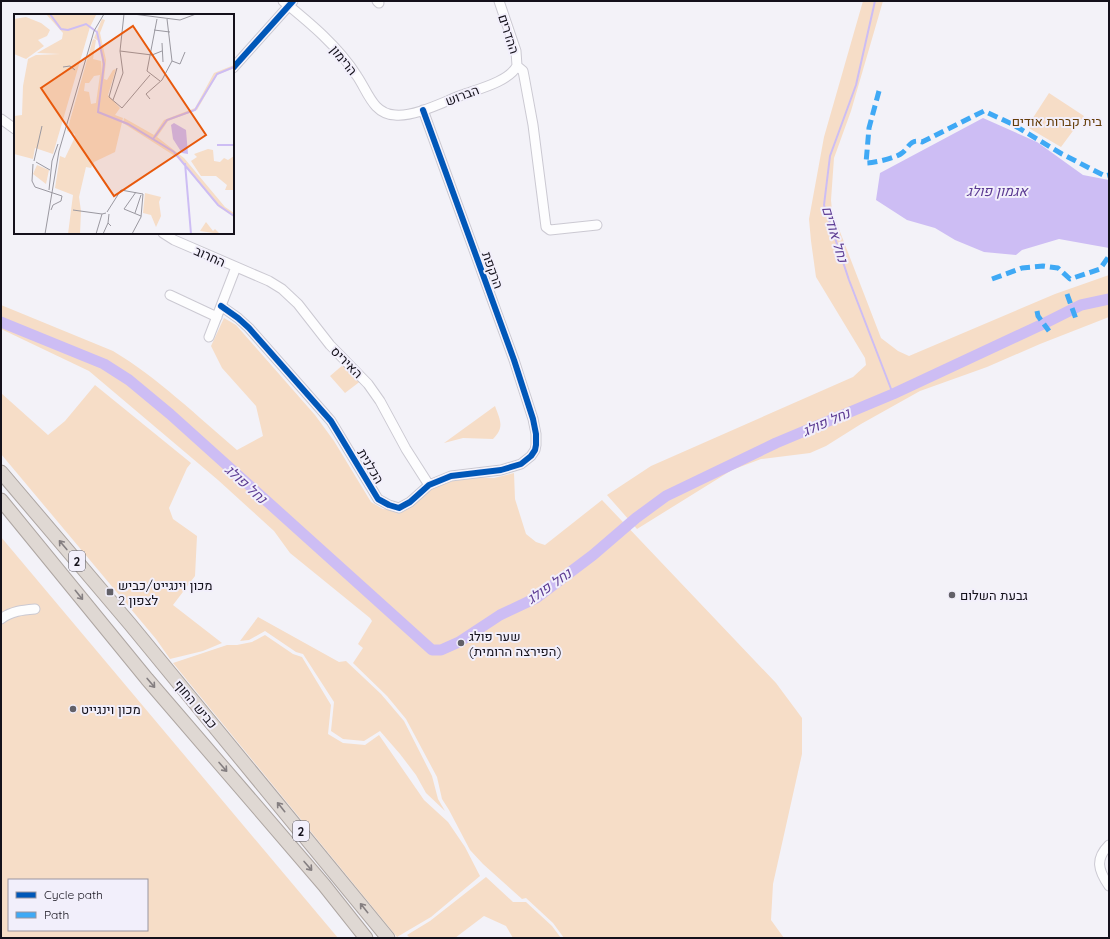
<svg xmlns="http://www.w3.org/2000/svg" width="1110" height="939" font-family="Quicksand,Heebo,sans-serif">
	<style>
		.green { fill: #f6ddc7; fill-rule: evenodd }
		.water { fill: #cdbdf4 }
		.lines { fill: none; stroke-linecap: round; stroke-linejoin: round }
		.stream { stroke: #cdbdf4; stroke-width: 2 }
		.river { stroke: #cdbdf4; stroke-width: 11 }
		.minor-casing { stroke: #cbc9d2; stroke-width: 11 }
		.highway-casing { stroke: #aea6a2; stroke-width: 15 }
		.minor { stroke: #fdfdfe; stroke-width: 9 }
		.highway { stroke: #dfd8d3; stroke-width: 13 }
		.quiet { stroke: #3fa9f5; stroke-width: 5; stroke-dasharray: 10 5; stroke-linecap: butt }
		.cycleway-casing { stroke: #f2effb; stroke-width: 8 }
		.cycleway { stroke: #0057b8; stroke-width: 6 }
		.oneway { stroke: #847e80 }
		.poi-dot { fill: #626068; stroke: #f2effb; stroke-width: 1.5 }
		.labels { text-anchor: middle; dominant-baseline: central; stroke-width: 4; stroke-linejoin: round; paint-order: stroke }
		.shield { fill: #f2effb; stroke: #57545e; stroke-width: 1 }
		.shield-label { font-size: 12px; font-weight: bold; fill: #14111b }
		.street-label { font-size: 13px; fill: #14111b; stroke: #f2effb }
		.park-label { font-size: 13px; fill: #643d08; stroke: #f2effb }
		.poi-label { font-size: 13px; fill: #14111b; stroke: #f2effb; text-anchor: start }
		.water-label { font-size: 14px; font-style: italic; fill: #5c3b93; stroke: #f2effb }
		.inset-river { fill: none; stroke: #cdbdf4; stroke-width: 2 }
		.inset-road { fill: none; stroke: #9a98a0; stroke-width: 1 }
		.view { fill: #e8590c; fill-opacity: 0.15; stroke: #e8590c; stroke-width: 2 }
		.inset-edge { fill: none; stroke: #14111b; stroke-width: 2 }
	</style>
	<rect width="100%" height="100%" fill="#f3f2f8"/>
	<path class="green" d="M 863,1 L 883,1 L 851,111 L 834,158 L 831,200 L 832,211 L 881,338 L 898,351 L 909,356 L 1055,294 L 1109,275 L 1109,317 L 1040,344 L 987,367 L 920,391 L 861,424 L 826,446 L 810,453 L 761,459 L 732,470 L 637,529 L 607,495 L 651,466 L 853,377 L 866,365 L 865,358 L 816,277 L 811,241 L 809,219 L 824,137 Z
		M 1049,93 L 1084,116 L 1061,147 L 1027,127 Z
		M 1,305 L 113,351 C 158,378 197,416 237,450 L 263,436 L 256,406 L 222,368 L 211,346 L 224,318 L 236,325 L 315,415 L 334,441 L 371,502 L 383,509 L 395,510 L 429,488 L 448,480 L 472,477 L 494,478 L 514,473 L 515,499 L 526,534 L 536,542 L 545,545 L 602,500 L 776,683 L 802,718 L 802,754 L 773,884 L 771,920 L 784,938 L 564,938 L 553,923 L 526,898 L 522,899 L 483,864 L 470,850 L 449,810 L 442,799 L 437,777 L 406,719 L 387,696 L 353,663 L 363,648 L 358,644 L 372,621 L 370,618 L 290,553 L 274,531 L 218,480 L 89,371 L 1,329 Z
		M 344,364 L 362,380 L 345,393 L 330,376 Z
		M 95,385 L 191,463 L 187,468 L 169,508 L 173,519 L 197,536 L 195,576 L 173,605 L 222,643 L 203,651 L 170,659 L 156,639 L 1,454 L 1,393 L 48,435 L 65,421 Z
		M 495,406 C 500,420 505,427 493,439 L 463,438 L 444,443 Z
		M 1,537 L 338,938 L 1,938 ZM 9,880 L 147,880 L 147,930 L 9,930 Z
		M 258,617 L 339,662 L 346,661 L 381,694 L 404,721 L 432,776 L 438,799 L 445,811 L 426,793 L 416,775 L 400,754 L 380,731 L 364,741 L 343,739 L 331,731 L 334,702 L 303,654 L 296,652 L 265,631 L 249,640 L 240,641 Z
		M 265,635 L 293,654 L 302,657 L 331,705 L 328,734 L 343,743 L 365,745 L 379,735 L 424,800 L 448,822 L 465,847 L 480,876 L 431,917 L 397,937 L 173,663 L 227,645 L 237,645 L 252,642 Z
		M 486,877 L 513,902 L 526,902 L 552,926 L 561,938 L 513,938 L 506,926 L 484,916 L 455,938 L 410,938 L 407,935 L 430,921 Z"/>
	<path class="water" d="M 983,118 L 1037,142 L 1083,175 L 1109,180 L 1109,248 L 1059,239 L 1022,250 L 1016,255 L 984,252 L 955,240 L 935,228 L 907,220 L 876,200 L 880,173 Z"/>
	<g class="lines">
		<path class="stream" d="M 875,1 L 856,85 L 830,156 L 824,205 L 849,280 L 893,394"/>
		<path class="river" d="M 1,322 L 104,364 L 129,380 L 170,414 L 432,650 L 441,650 L 459,642 L 500,615 L 536,598 L 593,555 L 636,518 L 666,496 L 776,443 L 893,394 L 1043,324 L 1081,305 L 1109,299"/>
		<g class="minor-casing">
			<path id="minor" d="M 283,1 C 310,23 338,46 357,76 C 368,92 373,114 395,115 C 415,117 443,102 462,95 C 478,89 508,82 517,66
				M 377,1 L 379,3
				M 499,1 L 516,51 L 517,66
				M 517,66 L 523,71 L 524,76 L 533,125 L 546,227 L 550,230 L 597,225
				M 233,68 L 293,1
				M 1,119 L 15,129
				M 163,233 L 174,240 L 269,281 L 282,289 L 298,304 L 330,345 L 368,384 L 380,401 L 406,449 L 429,485
				M 170,295 L 217,317
				M 221,306 L 238,318 L 249,328 L 331,421 L 378,499 L 389,505 L 399,508 L 410,502 L 429,485 L 451,476 L 501,470 L 521,464 L 531,456 L 535,450 L 536,445 L 536,434 L 533,419 L 514,360 L 423,110
				M 209,337 L 236,267
				M 1,619 C 11,611 23,610 35,609
				M 1109,845 C 1095,859 1098,870 1109,886"/>
		</g>
		<g class="highway-casing">
			<path id="highway" d="M 1,472 L 130,624 L 388,938
				M 1,500 L 147,679 L 324,885 L 366,938"/>
		</g>
		<use href="#minor" class="minor"/>
		<use href="#highway" class="highway"/>
		<path class="quiet" d="M 879,91 L 869,128 L 866,163 C 874,163 896,158 902,153 C 909,148 910,138 922,142 L 984,111 L 1012,124 L 1062,154 L 1105,176 L 1109,175
			M 992,279 L 1022,268 L 1043,266 L 1058,268 L 1070,279 L 1100,269 L 1109,256
			M 1067,294 L 1076,319
			M 1037,311 L 1038,316 L 1049,331"/>
		<g class="cycleway-casing">
			<path id="cycleway" d="M 233,68 L 293,1
				M 221,306 L 238,318 L 249,328 L 331,421 L 378,499 L 389,505 L 399,508 L 410,502 L 429,485 L 451,476 L 501,470 L 521,464 L 531,456 L 535,450 L 536,445 L 536,434 L 533,419 L 514,360 L 423,110"/>
		</g>
		<use href="#cycleway" class="cycleway"/>
	</g>
	<defs><path id="oneway-shaft" d="M-6 0H5M1.5-3L5.5 0L1.5 3" fill="none" stroke-width="1.6" stroke-linecap="round" stroke-linejoin="round"/></defs>
	<g class="oneway">
		<use href="#oneway-shaft" transform="translate(63 545) rotate(-130)"/>
		<use href="#oneway-shaft" transform="translate(79 595) rotate(51)"/>
		<use href="#oneway-shaft" transform="translate(151 683) rotate(50)"/>
		<use href="#oneway-shaft" transform="translate(223 767) rotate(49)"/>
		<use href="#oneway-shaft" transform="translate(281 807) rotate(-129)"/>
		<use href="#oneway-shaft" transform="translate(308 866) rotate(49)"/>
		<use href="#oneway-shaft" transform="translate(364 908) rotate(-129)"/>
	</g>
	<g class="poi-dot">
		<rect x="106" y="588" width="8" height="8" rx="2"/>
		<circle cx="952" cy="595" r="4"/>
		<circle cx="461" cy="643" r="4"/>
		<circle cx="73" cy="709" r="4"/>
	</g>
	<g class="labels">
		<g class="shield">
			<rect x="69" y="551" width="16" height="20" rx="3"/>
			<rect x="293" y="821" width="16" height="20" rx="3"/>
		</g>
		<g class="shield-label">
			<text x="77" y="561">2</text>
			<text x="301" y="831">2</text>
		</g>
		<g class="street-label">
			<text transform="translate(509 34) rotate(72)">ההדרים</text>
			<text transform="translate(344 60) rotate(51)">הרימון</text>
			<text transform="translate(462 95) rotate(-21)">הברוש</text>
			<text transform="translate(210 256) rotate(24)">החרוב</text>
			<text transform="translate(493 270) rotate(70)">הרקפת</text>
			<text transform="translate(347 362) rotate(45)">האיריס</text>
			<text transform="translate(371 466) rotate(59)">הכלנית</text>
			<text transform="translate(196 704) rotate(50)">כביש החוף</text>
		</g>
		<g class="park-label">
			<text x="1057" y="121">בית קברות אודים</text>
		</g>
		<g class="poi-label">
			<text x="118" y="585">מכון וינגייט/כביש<tspan x="118" dy="15">2 לצפון</tspan></text>
			<text x="960" y="595">גבעת השלום</text>
			<text x="469" y="636">שער פולג<tspan x="469" dy="15">(הפירצה הרומית)</tspan></text>
			<text x="81" y="709">מכון וינגייט</text>
		</g>
		<g class="water-label">
			<text x="997" y="191">אגמון פולג</text>
			<text transform="translate(835 234) rotate(73)">נחל אודים</text>
			<text transform="translate(826 422) rotate(-23)">נחל פולג</text>
			<text transform="translate(246 484) rotate(42)">נחל פולג</text>
			<text transform="translate(549 586) rotate(-35)">נחל פולג</text>
		</g>
	</g>
	<g transform="translate(14 14)">
		<rect width="220" height="220" fill="#f3f2f8"/>
		<path d="M 32,0 L 82,1 L 76,13 L 39,140 L 21,134 L 19,145 L 0,140 L 0,102 L 8,101 L 9,72 L 14,45 L 22,41 L 46,40 L 23,39 L 48,25 L 49,19 ZM 12,3 L 27,9 L 36,16 L 33,22 L 24,26 L 30,32 L 12,45 L 0,40 L 0,5 ZM 88,5 L 91,6 L 86,19 L 92,46 L 90,65 L 93,66 L 99,56 L 102,55 L 94,81 L 106,94 L 101,101 L 109,104 L 101,138 L 80,148 L 77,154 L 72,153 L 65,183 L 67,197 L 66,220 L 54,220 L 59,181 L 41,174 L 46,142 L 51,144 L 61,123 L 61,120 L 53,117 L 79,25 L 82,26 L 79,45 L 87,47 L 87,61 L 88,45 L 86,28 L 80,24 ZM 86,61 L 82,89 L 77,90 L 75,78 L 70,77 L 71,69 L 75,69 L 80,62 ZM 220,51 L 220,54 L 203,61 L 183,96 L 154,107 L 143,123 L 170,144 L 211,193 L 220,199 L 220,203 L 205,193 L 164,144 L 109,109 L 110,104 L 140,121 L 150,106 L 181,94 L 200,59 ZM 194,135 L 199,136 L 200,147 L 206,148 L 210,144 L 214,146 L 220,142 L 220,176 L 211,176 L 213,171 L 202,162 L 187,162 L 177,147 L 183,143 L 180,140 ZM 23,151 L 35,156 L 32,170 L 19,160 ZM 131,179 L 147,183 L 145,188 L 147,202 L 142,213 L 137,201 L 129,199 ZM 192,208 L 199,217 L 201,215 L 206,220 L 186,217 Z" fill="#f6ddc7" fill-rule="evenodd"/>
		<path d="M 160,109 L 172,116 L 174,140 L 168,139 L 159,125 L 157,111 Z" fill="#cdbdf4"/>
		<path class="inset-river" d="M 36,0 L 47,15 L 54,16 L 72,10 L 83,18 L 90,50 L 84,98 L 114,110 L 160,138 L 204,191 L 220,202M 139,125 L 153,106 L 181,96 L 203,60 L 220,53M 203,131 L 220,131M 171,149 L 177,220"/>
		<path class="inset-road" d="M 119,0 L 166,6 L 182,0M 143,5 L 133,57 L 146,67M 140,16 L 156,18M 148,29 L 149,48M 106,37 L 138,41 L 148,37M 158,47 L 166,50 L 171,38M 49,53 L 56,52 L 61,56M 103,54 L 95,83 L 108,94 L 136,61M 136,85 L 132,80 L 148,66 L 158,47 L 153,5M 99,86 L 109,59 L 106,37 L 110,0M 20,147 L 28,112M 22,148 L 36,156M 19,150 L 18,167 L 21,173 L 48,182 L 47,187 L 39,191 L 37,196M 35,176 L 38,147 L 44,130M 122,178 L 110,195 L 127,202M 59,196 L 88,200M 93,198 L 107,176 L 129,180 L 127,203 L 118,220M 121,199 L 127,181M 95,200 L 94,209 L 97,212M 31,220 L 45,137 L 80,17 L 90,0M 82,220 L 88,200 L 92,199M 89,220 L 94,209"/>
		<path class="view" d="M 119,12 L 192,121 L 100,182 L 27,74 Z"/>
		<rect width="220" height="220" class="inset-edge"/>
	</g>
	<rect width="1110" height="939" fill="none" stroke="#14111b" stroke-width="4"/>
	<rect x="8" y="879" width="140" height="52" fill="#f2effb" stroke="#9996a1"/>
	<rect x="16" y="892" width="20" height="6" fill="#0057b8" stroke="#9996a1"/>
	<text x="44" y="899" font-size="12" fill="#14111b">Cycle path</text>
	<rect x="16" y="912" width="20" height="6" fill="#3fa9f5" stroke="#9996a1"/>
	<text x="44" y="919" font-size="12" fill="#14111b">Path</text>
</svg>
